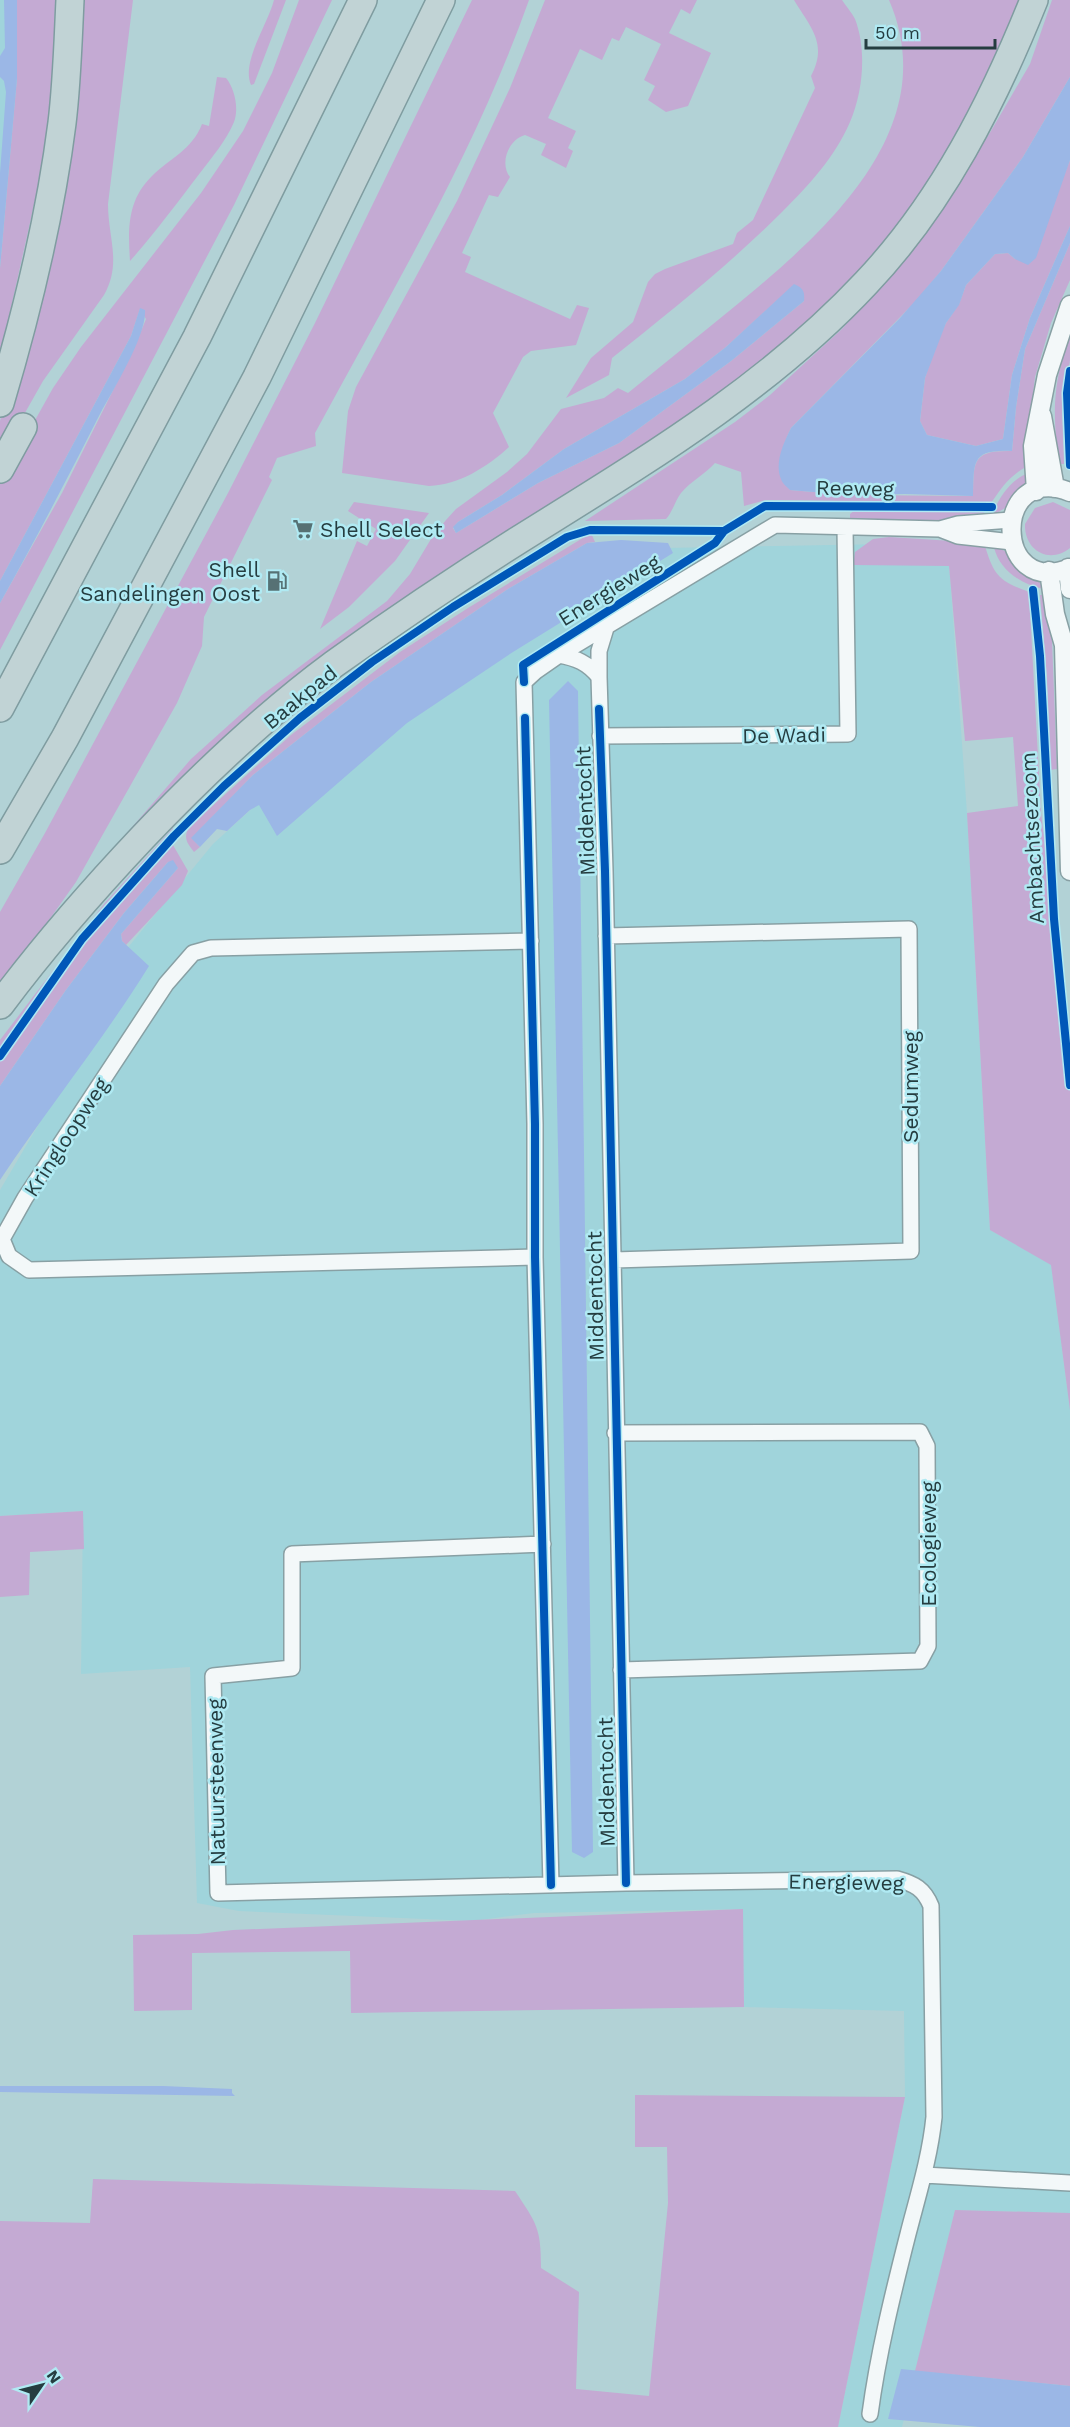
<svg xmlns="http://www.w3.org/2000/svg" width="1070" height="2427" font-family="'Work Sans',sans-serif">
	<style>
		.built { fill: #a0d4db }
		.green { fill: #c4aad3; fill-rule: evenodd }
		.water { fill: #9bb7e6 }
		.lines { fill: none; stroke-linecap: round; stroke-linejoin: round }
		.minor-casing { stroke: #88a0a4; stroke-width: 18 }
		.tertiary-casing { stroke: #88a0a4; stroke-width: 21 }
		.motorway-casing { stroke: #7f9ca0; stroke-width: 30 }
		.minor { stroke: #f3f8f9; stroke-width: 15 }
		.tertiary { stroke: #f3f8f9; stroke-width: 18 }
		.motorway { stroke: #c1d3d5; stroke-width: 27 }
		.cycleway-casing { stroke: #b0eaf3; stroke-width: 11 }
		.cycleway { stroke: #0057b8; stroke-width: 8 }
		.labels { text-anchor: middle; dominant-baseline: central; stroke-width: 5; stroke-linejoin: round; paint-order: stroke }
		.street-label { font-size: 21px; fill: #253d40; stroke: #b0eaf3 }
		.poi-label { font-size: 21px; fill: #253d40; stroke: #b0eaf3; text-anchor: start }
	</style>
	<rect width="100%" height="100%" fill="#b2d2d6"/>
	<path class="built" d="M 0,0 L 22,0 L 22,57 L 5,239 L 0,258 Z
		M 886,544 L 949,563 L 967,813 L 990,1230 L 1051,1264 L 1070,1410 L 1070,2213 L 955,2210 L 902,2427 L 838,2427 L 905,2097 L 904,2011 L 744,2007 L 742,1909 L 534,1913 L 472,1921 L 239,1911 L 197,1903 L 190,1667 L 81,1674 L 83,1511 L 0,1516 L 0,1190 L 66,1078 L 125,951 L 213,844 L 298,767 L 604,549 Z"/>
	<path class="green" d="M 17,0 L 55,0 L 53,82 L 42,169 L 0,357 L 0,268 L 17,78 Z
		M 81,0 L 133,0 L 108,204 C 108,238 122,263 104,295 L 43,381 L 0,457 L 0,421 L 18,362 Z
		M 274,0 L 286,0 L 254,84 L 251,85 C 241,62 268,24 274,0 Z
		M 299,0 L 332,0 L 234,205 L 0,650 L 0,603 L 62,493 L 135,346 L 146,319 L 140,309 L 131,336 L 0,581 L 0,483 L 53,388 L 81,347 L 201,193 L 243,131 L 272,73 Z
		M 472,0 L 529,0 C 475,152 392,291 315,433 L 316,446 L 277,458 L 269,477 L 272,480 L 204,617 L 202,646 L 177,703 L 76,882 L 0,989 L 0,912 L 45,833 L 228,493 L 315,323 Z
		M 545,0 L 697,0 L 690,14 L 681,9 L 669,33 L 711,53 L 688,106 L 666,112 L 648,100 L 655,86 L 644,80 L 661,44 L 626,27 L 619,41 L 612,38 L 602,60 L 580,49 L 548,118 L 576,131 L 568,148 L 573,151 L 566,168 L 541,155 L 546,144 L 525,135 C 509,139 499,163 510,177 L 498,197 L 489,195 L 462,253 L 471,257 L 465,272 L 570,319 L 577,305 L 589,308 L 576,345 L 531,351 L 523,357 L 493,413 L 509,447 C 487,467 459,485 429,486 L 342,473 L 348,411 L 356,387 L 457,201 L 510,88 Z
		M 794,0 L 842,0 C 846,6 852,13 855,19 C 867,50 863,92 850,122 C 835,157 809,185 782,212 C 729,265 671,311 612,358 L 609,375 L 566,398 L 591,358 L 633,322 L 648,282 L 655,274 L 665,269 L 733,244 L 737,233 L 753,220 L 815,88 L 811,76 C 828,44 811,28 794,0 Z
		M 889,0 L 1026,0 L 1009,41 L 927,186 L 873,260 L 729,396 L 467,564 L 105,868 L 121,840 L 191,759 L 262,695 L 387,601 L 410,574 L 431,539 L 446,520 L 456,509 L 507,472 L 527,454 L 561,409 L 604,398 L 618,388 L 628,393 C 663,364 699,336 734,307 C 823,234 945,129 889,0 ZM 794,285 L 804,301 L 731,361 L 619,443 L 538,483 L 456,533 L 453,528 L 458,522 L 502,495 L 564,449 L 685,379 L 726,347 Z
		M 1052,0 L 1070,0 L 1070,77 L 1023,157 L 941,271 L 916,301 L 791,428 C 777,458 779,461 790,490 L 848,495 L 973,496 C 974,462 971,450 1012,451 L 1016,407 L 1025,349 L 1070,243 L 1070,280 L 1051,323 L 1035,377 L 1028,435 L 1028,466 C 1010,475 1002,487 991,503 L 766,500 L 744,506 L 741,472 L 715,463 C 705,474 691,481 681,493 C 675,501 673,511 666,519 L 585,521 L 735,422 L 770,395 L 843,328 L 936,217 L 991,131 L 1030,64 Z
		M 217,77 L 226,78 C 235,89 239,109 234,122 C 226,141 212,157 200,173 C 177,203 155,233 130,261 C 128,230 127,201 151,177 C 170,158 192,150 202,124 L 209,126 Z
		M 1070,160 L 1070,226 L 1030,318 L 1012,375 L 1003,439 L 976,446 L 927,435 L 920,421 L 925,378 L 935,347 L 946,323 L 959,304 L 966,285 L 995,254 L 1008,253 L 1015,259 L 1063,178 Z
		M 1070,333 L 1070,360 L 1062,411 L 1064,464 L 1059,464 C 1052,410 1053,385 1070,333 Z
		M 1029,473 C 1025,491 1011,508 993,514 C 998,498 1012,478 1029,473 Z
		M 354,502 L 429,513 L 395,561 L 349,607 L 320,629 L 357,541 L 367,546 L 376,529 L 348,511 Z
		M 1053,502 L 1070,510 L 1070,548 C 1049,565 1024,550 1025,524 L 1035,508 Z
		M 855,510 L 984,512 L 986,515 L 983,518 L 936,521 L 850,519 L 850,514 Z
		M 591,533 L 595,542 L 587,543 L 508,589 L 371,682 L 253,775 L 192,838 L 200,847 L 194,852 C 187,843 183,838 189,827 L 291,735 L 400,652 L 468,608 Z
		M 889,537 L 984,543 C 994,575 997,580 1029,592 L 1041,812 L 1070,1064 L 1070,1410 L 1051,1265 L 990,1230 L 967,813 L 1018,806 L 1013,737 L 965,741 L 949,566 L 853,565 L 855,552 L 873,539 Z
		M 994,547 C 1006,547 1039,578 1044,589 C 1022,585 999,570 994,547 Z
		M 1040,595 L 1045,595 L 1052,641 L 1057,769 L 1050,770 L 1047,678 Z
		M 173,828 L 173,845 L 188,871 L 182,885 L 126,945 L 122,941 L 121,934 L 178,868 L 168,862 L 124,913 L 66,990 L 0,1086 L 0,1040 L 104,904 Z
		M 83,1511 L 84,1549 L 30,1552 L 29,1595 L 0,1597 L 0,1516 Z
		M 743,1909 L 744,2007 L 351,2013 L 350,1951 L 192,1953 L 192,2010 L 134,2011 L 133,1935 L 198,1934 L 233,1930 Z
		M 635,2095 L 905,2097 L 838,2427 L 0,2427 L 0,2221 L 90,2223 L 93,2179 L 515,2191 C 537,2224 541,2228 541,2268 L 579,2292 L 576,2389 L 649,2396 L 668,2203 L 667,2147 L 635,2147 Z
		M 955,2210 L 1070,2213 L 1070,2386 L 915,2371 Z"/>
	<path class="water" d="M 4,0 L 17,0 L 17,78 L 0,268 L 0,173 L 6,92 L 4,81 L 0,77 L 0,56 L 5,48 Z
		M 1070,77 L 1070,160 L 1036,258 L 1028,265 L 1015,259 L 1008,253 L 995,254 L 966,285 L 959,305 L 946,323 L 925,378 L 920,421 L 927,435 L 976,446 L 1003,439 L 1012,375 L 1030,318 L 1070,226 L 1070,243 L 1025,349 L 1016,407 L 1012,451 C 971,449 974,462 973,496 L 905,494 L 848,495 L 790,490 C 787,487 782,483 781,479 C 774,463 784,442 791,428 L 900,318 L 941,271 L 1023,157 Z
		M 794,284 C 803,288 805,291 804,301 L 731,361 L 619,443 L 538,483 L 456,533 L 453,527 L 458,522 L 502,495 L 564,449 L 685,379 L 726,347 Z
		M 140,308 L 145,310 C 147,335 113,390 100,414 C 68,477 35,541 0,603 L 0,581 L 131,336 Z
		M 621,540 L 668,543 L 673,553 L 513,652 L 407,723 L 277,836 L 259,805 L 250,810 L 227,831 L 217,829 L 200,847 L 191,838 L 253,775 L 371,682 L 508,589 L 587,543 Z
		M 568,681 L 578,691 L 593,1852 L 584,1858 L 572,1852 L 549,700 Z
		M 173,860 L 178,868 L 121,934 L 122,941 L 149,966 C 103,1040 48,1108 0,1180 L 0,1086 L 66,990 L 124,913 L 168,862 Z
		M 0,2086 L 163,2086 L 232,2089 L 232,2093 L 235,2096 L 0,2092 Z
		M 901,2369 L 1070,2386 L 1070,2427 L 980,2427 L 888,2419 Z"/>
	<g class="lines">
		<g class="minor-casing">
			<path id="minor" d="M 940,529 L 958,536 L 1012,542
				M 606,628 L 599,651 L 599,677 L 605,871 L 626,1883
				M 559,655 C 576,658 588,663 599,677
				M 600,736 L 848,734 L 845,528
				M 606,936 L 909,929 L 911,1251 L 614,1260
				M 531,941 L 211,948 L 193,953 L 166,984 L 25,1198 L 2,1239 L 9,1256 L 29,1270 L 535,1257
				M 615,1433 L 920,1432 L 927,1446 L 928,1646 L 920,1661 L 621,1670
				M 543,1544 L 292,1554 L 292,1668 L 213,1676 L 218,1893 L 626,1883 L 897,1879 C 915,1884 924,1889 931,1906 L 934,2117 C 930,2157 918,2195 908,2234 C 893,2293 878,2354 870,2414
				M 551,1885 L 535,1257 L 535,1124 L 524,682 L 536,671 L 559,655 L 775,525 L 940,529 L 958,524 L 1011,520
				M 924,2175 L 1070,2183"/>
		</g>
		<g class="tertiary-casing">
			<path id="tertiary" d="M 1042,416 L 1055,488
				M 1036,491 L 1033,446 L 1047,375 L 1070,305
				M 1070,492 C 991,461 993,599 1070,568
				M 1068,568 L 1070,589
				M 1049,571 L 1055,614 L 1064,645 L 1070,871"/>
		</g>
		<g class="motorway-casing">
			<path id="motorway" d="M 0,403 C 27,312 50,218 62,123 C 67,82 68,41 70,0
				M 0,469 L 23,427
				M 0,708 L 197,337 L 363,0
				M 0,850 L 65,738 L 257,377 L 441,0
				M 0,1005 C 44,946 92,891 143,837 C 202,775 265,715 334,664 C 394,621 455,580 517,541 C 640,464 766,390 866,283 C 942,203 993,102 1034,0"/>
		</g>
		<use href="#minor" class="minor"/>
		<use href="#tertiary" class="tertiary"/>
		<use href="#motorway" class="motorway"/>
		<g class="cycleway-casing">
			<path id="cycleway" d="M 1070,371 L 1067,393 L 1070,465
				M 1033,590 L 1040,656 L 1054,919 L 1070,1085
				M 524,682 L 523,665 L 715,543 L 724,531 L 765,506 L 992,507
				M 599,709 L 605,871 L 626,1883
				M 525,718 L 535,1124 L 535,1257 L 551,1885
				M 0,1056 L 82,939 L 174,836 L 224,786 L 300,718 L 372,662 L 453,607 L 567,537 L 590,530 L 724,531"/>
		</g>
		<use href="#cycleway" class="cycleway"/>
	</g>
	<defs>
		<g id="supermarket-bare" transform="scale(1.62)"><path d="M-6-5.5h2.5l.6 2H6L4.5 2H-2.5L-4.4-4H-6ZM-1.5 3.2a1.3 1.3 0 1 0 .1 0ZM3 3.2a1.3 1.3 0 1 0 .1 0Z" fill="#567174" stroke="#b0eaf3" stroke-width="2.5" paint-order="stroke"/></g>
		<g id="fuel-bare" transform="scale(1.62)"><path d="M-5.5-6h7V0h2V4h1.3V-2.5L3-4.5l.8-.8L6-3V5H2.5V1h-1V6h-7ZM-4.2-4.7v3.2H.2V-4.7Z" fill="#567174" stroke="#b0eaf3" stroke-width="2.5" paint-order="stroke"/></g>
	</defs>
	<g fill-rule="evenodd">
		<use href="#supermarket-bare" x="303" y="529"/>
		<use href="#fuel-bare" x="277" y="581"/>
	</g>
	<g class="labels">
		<g class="street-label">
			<text transform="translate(855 488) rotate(1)">Reeweg</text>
			<text transform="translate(609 590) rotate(-32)">Energieweg</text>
			<text transform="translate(300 697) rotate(-39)">Baakpad</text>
			<text transform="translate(784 735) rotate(-1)">De Wadi</text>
			<text transform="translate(585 811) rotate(-92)">Middentocht</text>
			<text transform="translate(1032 838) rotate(-93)">Ambachtsezoom</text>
			<text transform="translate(910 1087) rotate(-90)">Sedumweg</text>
			<text transform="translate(66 1137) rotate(-57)">Kringloopweg</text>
			<text transform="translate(595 1296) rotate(-91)">Middentocht</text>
			<text transform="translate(928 1544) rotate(-90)">Ecologieweg</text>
			<text transform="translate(216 1782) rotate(-91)">Natuursteenweg</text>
			<text transform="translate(606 1782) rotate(-91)">Middentocht</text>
			<text transform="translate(846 1882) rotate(1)">Energieweg</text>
		</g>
		<g class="poi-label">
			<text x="320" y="529">Shell Select</text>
			<text x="260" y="569" text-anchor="end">Shell<tspan x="260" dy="24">Sandelingen Oost</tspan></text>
		</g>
	</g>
	<g transform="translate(42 2385) rotate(55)" stroke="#b0eaf3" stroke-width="4.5" paint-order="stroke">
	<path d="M0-4.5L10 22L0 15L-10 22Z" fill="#253d40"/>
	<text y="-9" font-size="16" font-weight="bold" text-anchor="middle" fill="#253d40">N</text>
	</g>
	<path d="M866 39v9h129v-9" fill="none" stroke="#253d40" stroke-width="3"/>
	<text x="875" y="39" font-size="18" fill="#253d40" stroke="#b0eaf3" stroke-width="4.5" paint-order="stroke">50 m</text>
</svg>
